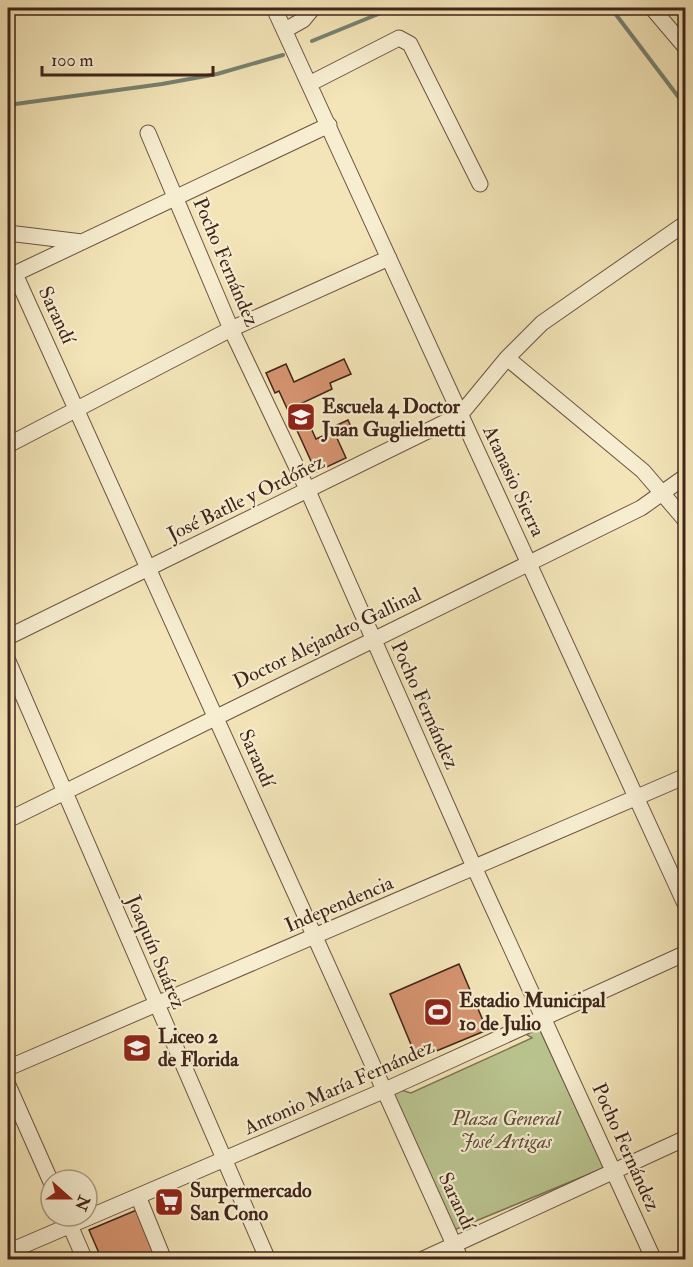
<svg xmlns="http://www.w3.org/2000/svg" width="693" height="1267" font-family="'IM FELL Double Pica',serif">
	<style>
		.green { fill: #bac590; stroke: #7d7455; stroke-width: 1.5 }
		.lines { fill: none; stroke-linecap: round; stroke-linejoin: round }
		.stream { stroke: #788270; stroke-width: 4 }
		.building { fill: #d69470; stroke: #40241a; stroke-width: 1.5 }
		.minor-casing { stroke: #6d5442; stroke-width: 17 }
		.minor { stroke: #f7eed1; stroke-width: 15 }
		.labels { text-anchor: middle; dominant-baseline: central; stroke-width: 4.5; stroke-linejoin: round; paint-order: stroke }
		.street-label { font-size: 20px; fill: #40241a; stroke: #f7eed1 }
		.poi-label { font-size: 20px; font-weight: bold; fill: #40241a; stroke: #f7eed1; text-anchor: start }
		.park-label { font-size: 20px; font-style: italic; fill: #5e4c38; stroke: #f7eed1 }
	</style>
	<rect width="100%" height="100%" fill="#f3e5b8"/>
	<filter id="stains"><feTurbulence type="fractalNoise" baseFrequency=".00333" numOctaves="4"/><feColorMatrix values="0 0 0 0 .2 0 0 0 0 .09 0 0 0 0 .02 0 0 0 .5 -.17"/></filter>
	<radialGradient id="worn" r=".72"><stop offset=".6" stop-color="#630" stop-opacity="0"/><stop offset="1" stop-color="#630" stop-opacity=".3"/></radialGradient>
	<path class="green" d="M 539,1028 L 604,1168 L 454,1230 L 393,1095 L 401,1090 L 411,1093 L 532,1038 L 526,1034 Z"/>
	<g class="lines">
		<path class="stream" d="M 611,8 L 686,107
			M 312,41 L 393,8
			M 8,105 L 162,84 L 217,74 L 283,55"/>
	</g>
	<path class="building" d="M 344,359 L 351,374 L 330,383 L 332,389 L 300,404 L 316,439 L 336,430 L 335,426 L 348,420 L 352,429 L 336,436 L 346,458 L 316,472 L 279,391 L 275,393 L 266,373 L 286,364 L 294,382 Z
		M 459,964 L 487,1030 L 417,1059 L 390,994 Z
		M 139,1209 L 156,1260 L 102,1260 L 89,1230 Z"/>
	<g class="lines">
		<g class="minor-casing">
			<path id="minor" d="M 274,8 L 686,906
				M 652,8 L 686,48
				M 285,30 L 303,20 L 313,8
				M 309,84 L 399,38 L 410,44 L 480,184
				M 148,133 L 231,329 L 308,491 L 475,869 L 654,1260
				M 8,233 L 82,242
				M 15,274 L 461,1260
				M 8,277 L 329,125
				M 507,358 L 643,471 L 686,521
				M 8,445 L 231,329 L 389,258
				M 8,637 L 460,415 L 507,358 L 542,323 L 686,223
				M 8,661 L 268,1260
				M 8,820 L 641,508 L 686,476
				M 8,1068 L 686,776
				M 8,1085 L 51,1182
				M 138,1196 L 162,1255 L 162,1260
				M 66,1216 L 85,1260
				M 8,1252 L 383,1091 L 686,953
				M 421,1260 L 686,1138"/>
		</g>
		<use href="#minor" class="minor"/>
	</g>
	<defs>
		<g id="school-square" transform="scale(1.5)"><rect x="-9" y="-9" width="18" height="18" rx="4" fill="#8f2418" stroke="#f7eed1"/><path d="M0-5L7-2L0 1L-7-2ZM-4 1L0 2.5L4 1V4Q0 6-4 4Z" fill="#fff"/></g>
		<g id="stadium-square" transform="scale(1.5)"><rect x="-9" y="-9" width="18" height="18" rx="4" fill="#8f2418" stroke="#f7eed1"/><path d="M0-5a6.5 5 0 1 0 0 10a6.5 5 0 1 0 0-10ZM-3.5-1.8h7v3.6h-7Z" fill="#fff"/></g>
		<g id="supermarket-square" transform="scale(1.5)"><rect x="-9" y="-9" width="18" height="18" rx="4" fill="#8f2418" stroke="#f7eed1"/><path d="M-6-5.5h2.5l.6 2H6L4.5 2H-2.5L-4.4-4H-6ZM-1.5 3.2a1.3 1.3 0 1 0 .1 0ZM3 3.2a1.3 1.3 0 1 0 .1 0Z" fill="#fff"/></g>
	</defs>
	<g fill-rule="evenodd">
		<use href="#school-square" x="301" y="417"/>
		<use href="#stadium-square" x="438" y="1012"/>
		<use href="#school-square" x="137" y="1048"/>
		<use href="#supermarket-square" x="169" y="1202"/>
	</g>
	<g class="labels">
		<g class="street-label">
			<text transform="translate(226 262) rotate(67)">Pocho Fernández</text>
			<text transform="translate(57 315) rotate(65)">Sarandí</text>
			<text transform="translate(514 481) rotate(65)">Atanasio Sierra</text>
			<text transform="translate(246 498) rotate(-26)">José Batlle y Ordóñez</text>
			<text transform="translate(327 638) rotate(-26)">Doctor Alejandro Gallinal</text>
			<text transform="translate(425 705) rotate(66)">Pocho Fernández</text>
			<text transform="translate(257 758) rotate(66)">Sarandí</text>
			<text transform="translate(339 904) rotate(-23)">Independencia</text>
			<text transform="translate(156 952) rotate(67)">Joaquín Suárez</text>
			<text transform="translate(339 1087) rotate(-24)">Antonio María Fernández</text>
			<text transform="translate(626 1147) rotate(66)">Pocho Fernández</text>
			<text transform="translate(457 1201) rotate(65)">Sarandí</text>
		</g>
		<g class="poi-label">
			<text x="322" y="406">Escuela 4 Doctor<tspan x="322" dy="23">Juan Guglielmetti</tspan></text>
			<text x="459" y="1000">Estadio Municipal<tspan x="459" dy="23">10 de Julio</tspan></text>
			<text x="158" y="1036">Liceo 2<tspan x="158" dy="23">de Florida</tspan></text>
			<text x="190" y="1190">Surpermercado<tspan x="190" dy="23">San Cono</tspan></text>
		</g>
		<g class="park-label">
			<text x="506" y="1118">Plaza General<tspan x="506" dy="23">José Artigas</tspan></text>
		</g>
	</g>
	<rect width="693" height="1267" fill="none" stroke="#f3e5b8" stroke-width="30"/>
	<rect x="9" y="9" width="675" height="1249" fill="none" stroke="#40241a" stroke-width="3"/>
	<rect x="15" y="15" width="663" height="1237" fill="none" stroke="#40241a" stroke-width="1.5"/>
	<g transform="translate(69 1198) rotate(111)"><circle r="28" fill="#f7eed1" stroke="#ae9d88" stroke-width="1.5"/>
	<path d="M0-4.5L10 22L0 15L-10 22Z" fill="#8f2418"/>
	<text y="-9" font-size="16" font-weight="bold" text-anchor="middle" fill="#40241a">N</text>
	</g>
	<path d="M42 66v9h171v-9" fill="none" stroke="#40241a" stroke-width="3"/>
	<text x="51" y="66" font-size="18" fill="#40241a" stroke="#f7eed1" stroke-width="4.5" paint-order="stroke">100 m</text>
	<rect width="100%" height="100%" filter="url(#stains)"/>
	<rect width="100%" height="100%" fill="url(#worn)"/>
</svg>
